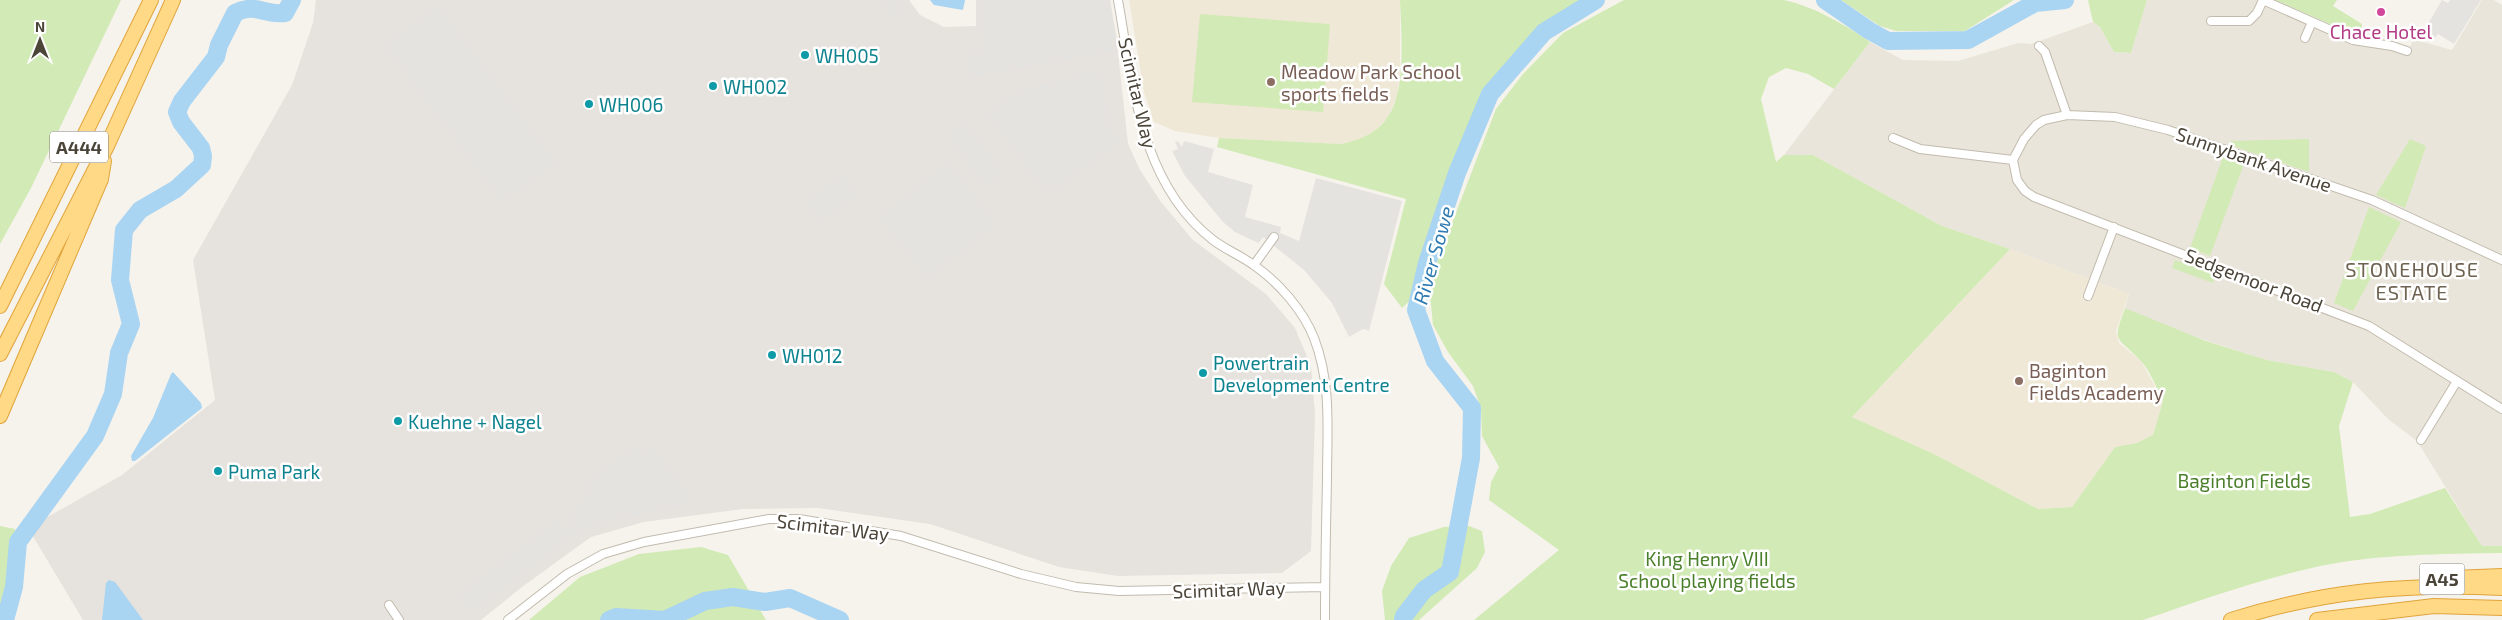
<svg xmlns="http://www.w3.org/2000/svg" width="2502" height="620" font-family="'Exo 2',sans-serif">
	<style>
		.residential { fill: #eae5da }
		.industrial { fill: #e6e2dd }
		.education { fill: #efe8d6 }
		.green { fill: #d2eab5 }
		.parking { fill: #e5e3e0 }
		.water { fill: #a9d4f2 }
		.lines { fill: none; stroke-linecap: round; stroke-linejoin: round }
		.river { stroke: #a9d4f2; stroke-width: 18 }
		.minor-casing { stroke: #c2bbae; stroke-width: 10 }
		.trunk-casing { stroke: #e0a43c; stroke-width: 16 }
		.minor { stroke: #fff; stroke-width: 8 }
		.trunk { stroke: #ffd985; stroke-width: 14 }
		.hotel-dot { fill: #d1479c; stroke: #fff; stroke-width: 2 }
		.culture-dot { fill: #0f9aa8; stroke: #fff; stroke-width: 2 }
		.education-dot { fill: #8d6e63; stroke: #fff; stroke-width: 2 }
		.labels { text-anchor: middle; dominant-baseline: central; stroke-width: 5; stroke-linejoin: round; paint-order: stroke }
		.shield { fill: #fff; stroke: #817c74; stroke-width: 1 }
		.shield-label { font-size: 18px; font-weight: bold; fill: #4b4439 }
		.hotel-label { font-size: 19px; fill: #b23c85; stroke: #fff }
		.culture-label { font-size: 19px; fill: #0d838f; stroke: #fff; text-anchor: start }
		.education-label { font-size: 19px; fill: #785e54; stroke: #fff; text-anchor: start }
		.street-label { font-size: 19px; fill: #4b4439; stroke: #fff }
		.park-label { font-size: 19px; fill: #4a7f2a; stroke: #fff }
		.water-label { font-size: 20px; font-style: italic; fill: #2e7ab2; stroke: #fff }
		.neighbourhood-label { font-size: 20px; letter-spacing: 1px; fill: #6e6250; stroke: #fff }
	</style>
	<rect width="100%" height="100%" fill="#f6f3ec"/>
	<path class="residential" d="M 2147,0 L 2260,0 L 2259,2 L 2353,44 L 2390,49 L 2407,55 L 2413,39 L 2452,50 L 2482,0 L 2494,0 L 2502,5 L 2502,546 L 2482,546 L 2417,441 L 2388,419 L 2353,382 L 2334,372 L 2267,360 L 2180,332 L 2125,308 L 2129,294 L 2010,249 L 1942,226 L 1813,155 L 1784,155 L 1870,42 L 1903,60 L 1958,61 L 2018,43 L 2031,44 L 2093,22 L 2100,27 L 2114,52 L 2131,53 Z"/>
	<path class="industrial" d="M 316,0 L 909,0 L 920,15 L 944,27 L 976,26 L 976,0 L 1110,0 L 1116,35 L 1128,144 L 1140,170 L 1161,202 L 1193,240 L 1266,294 L 1295,328 L 1311,366 L 1315,414 L 1311,551 L 1282,573 L 1118,576 L 1059,567 L 930,524 L 818,508 L 743,509 L 644,522 L 591,537 L 522,587 L 481,620 L 83,620 L 28,528 L 122,475 L 215,400 L 193,260 L 292,85 L 313,23 Z"/>
	<path class="education" d="M 1129,0 L 1400,0 L 1400,71 L 1397,96 L 1388,118 L 1376,130 L 1359,140 L 1341,144 L 1219,138 L 1175,131 L 1154,122 L 1144,92 Z
		M 2010,249 L 2129,294 L 2116,331 L 2119,343 L 2141,361 L 2163,401 L 2153,435 L 2137,443 L 2115,447 L 2072,507 L 2038,509 L 1936,455 L 1852,417 Z"/>
	<path class="green" d="M 0,0 L 121,0 L 31,188 L 0,244 Z
		M 1400,0 L 1587,0 L 1543,29 L 1487,92 L 1464,134 L 1415,296 L 1402,308 L 1384,284 L 1406,199 L 1217,147 L 1219,138 L 1341,144 C 1359,140 1376,134 1387,118 C 1407,91 1401,32 1400,0 Z
		M 1624,0 L 1784,0 C 1815,7 1844,24 1870,42 L 1834,89 L 1808,74 L 1786,68 L 1769,77 L 1761,99 L 1776,162 L 1784,155 L 1813,155 L 1942,226 L 2010,249 L 1852,417 L 1936,455 L 2038,509 L 2072,507 L 2115,447 L 2137,443 L 2153,435 L 2163,401 C 2157,389 2150,370 2140,360 C 2116,335 2112,344 2125,308 L 2203,340 L 2267,360 L 2334,372 L 2353,382 L 2339,426 L 2350,517 L 2370,514 L 2445,488 L 2482,546 L 2502,546 L 2502,553 C 2442,554 2379,554 2320,566 C 2260,579 2201,600 2143,620 L 1474,620 L 1559,550 L 1489,500 L 1491,482 L 1499,467 L 1482,436 L 1481,408 L 1473,386 L 1448,352 L 1433,325 L 1430,294 L 1435,267 L 1496,109 L 1523,74 L 1563,33 Z
		M 1841,0 L 2014,0 L 1965,31 L 1896,31 L 1880,26 Z
		M 2088,0 L 2147,0 L 2131,53 L 2114,52 L 2100,27 L 2093,22 Z
		M 2275,0 L 2337,0 L 2333,6 L 2362,24 L 2362,30 L 2357,36 Z
		M 1200,14 L 1330,24 L 1323,112 L 1192,102 Z
		M 2309,139 L 2309,172 L 2230,145 L 2231,141 Z
		M 2410,139 L 2426,146 L 2405,208 L 2376,195 Z
		M 2223,157 L 2244,164 L 2210,256 L 2190,248 Z
		M 2369,207 L 2401,222 L 2353,311 L 2334,303 Z
		M 2175,260 L 2216,275 L 2213,283 L 2172,268 Z
		M 0,526 L 15,529 C 16,540 12,548 10,560 C 7,579 7,595 0,614 Z
		M 1469,526 L 1482,531 L 1485,552 L 1477,568 L 1419,620 L 1385,620 L 1382,591 L 1391,566 L 1409,538 L 1444,527 Z
		M 701,547 L 728,555 L 766,620 L 529,620 L 580,577 L 639,554 Z"/>
	<path class="parking" d="M 879,0 L 908,0 L 908,1 L 899,7 L 904,13 L 894,20 Z
		M 976,0 L 1110,0 L 1117,51 L 970,78 L 965,54 L 984,50 Z
		M 2442,0 L 2448,3 L 2450,0 L 2481,0 L 2454,44 L 2438,34 L 2434,39 L 2423,32 Z
		M 438,4 L 558,163 L 502,204 L 383,45 Z
		M 1086,69 L 1094,69 L 1104,80 L 1111,128 L 1123,141 L 1055,191 L 1051,186 L 1043,191 L 985,113 L 1022,88 L 1072,78 Z
		M 965,119 L 1005,174 L 985,189 L 950,141 L 950,129 Z
		M 1178,141 L 1182,147 L 1184,141 L 1214,149 L 1208,172 L 1253,185 L 1245,217 L 1281,227 L 1280,233 L 1299,241 L 1316,178 L 1402,201 L 1369,331 L 1363,329 L 1349,337 L 1332,303 L 1304,270 L 1263,237 L 1259,243 L 1254,241 L 1235,232 L 1223,222 L 1185,176 L 1172,151 L 1178,149 L 1175,142 Z
		M 949,161 L 998,225 L 927,280 L 877,217 Z
		M 843,172 L 860,194 L 821,224 L 805,201 Z
		M 636,443 L 645,453 L 654,446 L 694,499 L 679,507 L 610,521 L 574,536 L 471,615 L 457,594 L 559,517 L 565,528 L 572,526 L 571,510 L 590,493 L 583,483 Z"/>
	<path class="water" d="M 930,0 L 965,0 L 963,10 L 934,5 Z
		M 173,372 L 201,403 L 202,408 L 135,461 L 132,461 L 131,456 L 153,418 L 171,374 Z
		M 109,580 L 115,582 L 143,620 L 102,620 L 106,583 Z"/>
	<g class="lines">
		<path class="river" d="M 1825,0 L 1870,31 L 1888,41 L 1968,40 L 2035,3 L 2065,0
			M 5,620 L 14,587 L 18,542 L 95,436 L 113,394 L 119,353 L 131,324 L 120,280 L 124,230 L 140,210 L 176,189 L 202,165 L 203,156 L 201,148 L 181,122 L 177,112 L 182,101 L 216,57 L 219,45 L 235,13 C 256,2 265,16 285,13 L 292,0
			M 609,620 L 616,617 L 665,620 L 705,601 L 733,597 L 765,602 L 790,598 L 840,620
			M 1403,620 L 1404,616 L 1424,590 L 1450,572 L 1471,458 L 1472,408 L 1435,361 L 1416,310 L 1427,263 L 1457,173 L 1490,94 L 1544,32 L 1596,0"/>
		<g class="minor-casing">
			<path id="minor" d="M 1118,0 C 1133,85 1140,183 1213,240 C 1226,250 1242,256 1255,266 C 1279,283 1303,310 1314,338 C 1332,384 1327,432 1327,480 C 1326,527 1325,573 1325,620
				M 2263,0 L 2353,40 L 2392,46 L 2407,51
				M 2211,21 L 2249,21 L 2257,13 L 2263,0
				M 2305,38 L 2312,22
				M 2039,46 L 2045,52 L 2067,115
				M 1893,138 L 1920,149 L 2013,160
				M 2502,260 L 2372,200 L 2168,130 L 2115,117 L 2067,115 L 2044,120 L 2036,125 L 2024,139 L 2013,160 L 2017,180 L 2025,191 L 2034,197 L 2369,326 L 2502,409
				M 1254,265 L 1274,237
				M 2088,296 L 2114,227
				M 2421,440 L 2457,381
				M 389,605 L 399,620
				M 508,620 L 567,574 L 603,554 L 644,542 L 769,519 L 799,519 L 901,536 L 1021,574 L 1076,587 L 1119,591 L 1325,587"/>
		</g>
		<g class="trunk-casing">
			<path id="trunk" d="M 0,306 L 151,0
				M 0,354 L 107,146 L 173,0
				M 0,416 L 101,179 L 104,161
				M 2453,578 L 2502,576
				M 2231,620 C 2322,591 2407,583 2502,588
				M 2317,620 L 2434,606 L 2502,608"/>
		</g>
		<use href="#minor" class="minor"/>
		<use href="#trunk" class="trunk"/>
	</g>
	<circle class="hotel-dot" cx="2381" cy="12" r="5"/>
	<g class="culture-dot">
		<circle cx="805" cy="55" r="5"/>
		<circle cx="713" cy="86" r="5"/>
		<circle cx="589" cy="104" r="5"/>
		<circle cx="772" cy="355" r="5"/>
		<circle cx="1203" cy="373" r="5"/>
		<circle cx="398" cy="421" r="5"/>
		<circle cx="218" cy="471" r="5"/>
	</g>
	<g class="education-dot">
		<circle cx="1271" cy="82" r="5"/>
		<circle cx="2019" cy="381" r="5"/>
	</g>
	<g class="labels">
		<g class="shield">
			<rect x="50" y="131.5" width="58" height="31" rx="4"/>
			<rect x="2419.5" y="563.5" width="45" height="31" rx="4"/>
		</g>
		<g class="shield-label">
			<text x="79" y="147">A444</text>
			<text x="2442" y="579">A45</text>
		</g>
		<g class="hotel-label">
			<text x="2381" y="31">Chace Hotel</text>
		</g>
		<g class="culture-label">
			<text x="815" y="55">WH005</text>
			<text x="723" y="86">WH002</text>
			<text x="599" y="104">WH006</text>
			<text x="782" y="355">WH012</text>
			<text x="1213" y="362">Powertrain<tspan x="1213" dy="22">Development Centre</tspan></text>
			<text x="408" y="421">Kuehne + Nagel</text>
			<text x="228" y="471">Puma Park</text>
		</g>
		<g class="education-label">
			<text x="1281" y="71">Meadow Park School<tspan x="1281" dy="22">sports fields</tspan></text>
			<text x="2029" y="370">Baginton<tspan x="2029" dy="22">Fields Academy</tspan></text>
		</g>
		<g class="street-label">
			<text transform="translate(1138 93) rotate(77)">Scimitar Way</text>
			<text transform="translate(2254 159) rotate(19)">Sunnybank Avenue</text>
			<text transform="translate(2254 280) rotate(21)">Sedgemoor Road</text>
			<text transform="translate(833 527) rotate(7)">Scimitar Way</text>
			<text transform="translate(1229 589) rotate(-2)">Scimitar Way</text>
		</g>
		<g class="park-label">
			<text x="2244" y="480">Baginton Fields</text>
			<text x="1707" y="558">King Henry VIII<tspan x="1707" dy="22">School playing fields</tspan></text>
		</g>
		<g class="water-label">
			<text transform="translate(1433 255) rotate(-74)">River Sowe</text>
		</g>
		<g class="neighbourhood-label">
			<text x="2412" y="269">STONEHOUSE<tspan x="2412" dy="23">ESTATE</tspan></text>
		</g>
	</g>
	<g transform="translate(40 40)" stroke="#ffffff" stroke-width="4" paint-order="stroke">
	<path d="M0-4L9 19L0 12L-9 19Z" fill="#4b4439"/>
	<text y="-8" font-size="14" font-weight="bold" text-anchor="middle" fill="#4b4439">N</text>
	</g>
</svg>
